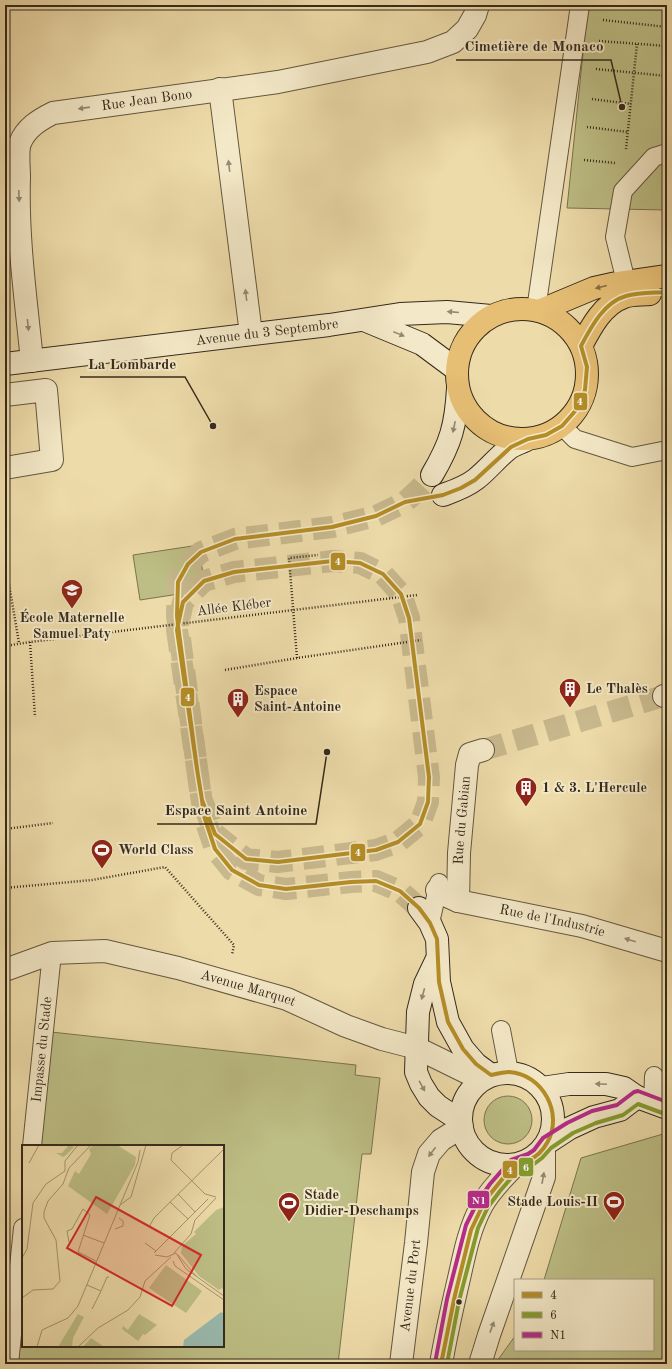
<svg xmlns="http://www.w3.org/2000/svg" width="672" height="1369" font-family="'Old Standard TT',serif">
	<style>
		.green { fill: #bdbe85; stroke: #7a7450 }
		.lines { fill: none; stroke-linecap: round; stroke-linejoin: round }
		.street-tunnel { stroke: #c8b88d; stroke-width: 22; stroke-dasharray: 22 11; stroke-linecap: butt }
		.secondary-tunnel { stroke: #c8b88d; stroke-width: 22; stroke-dasharray: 22 11; stroke-linecap: butt }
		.lane-casing { stroke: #64563f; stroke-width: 20 }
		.street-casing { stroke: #64563f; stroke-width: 24 }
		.secondary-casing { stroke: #362a1c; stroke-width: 24 }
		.primary-casing { stroke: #362a1c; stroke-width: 24 }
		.path { stroke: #362a1c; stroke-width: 2.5; stroke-dasharray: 1 2; stroke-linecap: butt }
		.lane { stroke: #f3e8c7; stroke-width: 18 }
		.street { stroke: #f3e8c7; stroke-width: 22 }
		.secondary { stroke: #f3e8c7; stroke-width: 22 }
		.primary { stroke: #e6be74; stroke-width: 22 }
		.bus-1-casing { stroke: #f3e8c7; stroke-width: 7 }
		.bus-2-casing { stroke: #f3e8c7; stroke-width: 7 }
		.bus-3-casing { stroke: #f3e8c7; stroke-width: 7 }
		.bus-1 { stroke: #b48d27; stroke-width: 4 }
		.bus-2 { stroke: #859c2e; stroke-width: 4 }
		.bus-3 { stroke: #b62b8a; stroke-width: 4 }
		.oneway { fill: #948972 }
		.oneway2 { fill: #856d44 }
		.bus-dot { fill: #362a1c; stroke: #f3e8c7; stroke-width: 1.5 }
		.labels { text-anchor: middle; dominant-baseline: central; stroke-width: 4; stroke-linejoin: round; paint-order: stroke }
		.street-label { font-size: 14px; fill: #362a1c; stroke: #f3e8c7 }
		.poi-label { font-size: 14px; font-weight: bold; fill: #362a1c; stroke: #f3e8c7; text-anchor: start }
		.inset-road { fill: none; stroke: #a49471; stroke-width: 1 }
		.view { fill: #d62828; fill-opacity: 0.15; stroke: #d62828; stroke-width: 2 }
		.inset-edge { fill: none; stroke: #362a1c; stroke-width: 2 }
		.leader { fill: none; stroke: #362a1c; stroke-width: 1.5 }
		.callout-dot { fill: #362a1c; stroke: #f3e8c7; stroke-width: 1.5 }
		.callout-label { font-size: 15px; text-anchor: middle; font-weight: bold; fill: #362a1c; stroke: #f3e8c7; stroke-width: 4; stroke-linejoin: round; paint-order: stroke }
		.line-badge { stroke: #f3e8c7; stroke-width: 1.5 }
		.badge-label { font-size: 11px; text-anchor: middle; font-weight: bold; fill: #fff }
	</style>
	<rect width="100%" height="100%" fill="#eddba9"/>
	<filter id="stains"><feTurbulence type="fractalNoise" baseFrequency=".005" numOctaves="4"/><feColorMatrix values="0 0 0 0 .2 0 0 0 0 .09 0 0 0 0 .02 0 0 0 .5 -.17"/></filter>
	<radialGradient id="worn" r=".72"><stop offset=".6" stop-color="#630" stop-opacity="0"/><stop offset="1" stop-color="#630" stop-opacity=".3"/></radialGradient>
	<path class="green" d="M 588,5 L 667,5 L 667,210 L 567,208 Z
		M 199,545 L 205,590 L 140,600 L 133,555 Z
		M 51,1032 L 356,1065 L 355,1075 L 380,1078 L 371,1154 L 362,1154 L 338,1364 L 15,1364 L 23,1293 L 23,1346 L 223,1346 L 223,1146 L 39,1146 Z
		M484 1120a24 24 0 1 1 48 0a24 24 0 1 1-48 0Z
		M 663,1134 L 667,1135 L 667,1364 L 495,1364 L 515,1336 L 515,1350 L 653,1350 L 653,1280 L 544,1280 L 581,1158 Z"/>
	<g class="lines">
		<path class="street-tunnel" d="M 483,750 L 664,696"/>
		<path class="secondary-tunnel" d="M 419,908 L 400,891 L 376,881 L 351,882 L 286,889 L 259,885 L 232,870 L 215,849 L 204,816 L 177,630 L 183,602 L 204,581 L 234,572 L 333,561 L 360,563 L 383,574 L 401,594 L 409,618 L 429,777 L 428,802 L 420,824 L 398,842 L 376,850 L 278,862 L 246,859 L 215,834 L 201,798 L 177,616 L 178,582 L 188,564 L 201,552 L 235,539 L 332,527 L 376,516 L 405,502 L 419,489 L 432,475"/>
		<g class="lane-casing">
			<g id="lane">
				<path d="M 626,282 L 615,237 L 623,191 L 654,157 L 667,153"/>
				<path d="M 536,310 L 580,5"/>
				<path d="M 562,426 L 575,439 L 632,457 L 667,450"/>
				<path d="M 430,923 L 439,883"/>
				<path d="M 501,1030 L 509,1072"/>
				<path d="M 653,1103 L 654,1076"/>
				<path id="s1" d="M 32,1146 L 52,953"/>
				<path d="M 9,1364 L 23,1228"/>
			</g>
		</g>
		<g class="street-casing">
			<g id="street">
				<path d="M 220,89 L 251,334"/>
				<path id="s2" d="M 32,361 C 26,300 17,238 19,177 C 19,168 17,151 20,143 C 26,128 39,120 53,113 L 278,82 L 427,52 L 453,42 L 467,29 L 475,15 L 478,5"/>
				<path d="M 5,395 L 46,390 L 52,460 L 5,468"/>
				<path d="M 664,696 L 667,695"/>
				<path id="s3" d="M 437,890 L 445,895 L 458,901 L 582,926 L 667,951"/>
				<path id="s4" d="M 458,901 L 459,853 L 467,765 L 470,754 L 483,750"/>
				<path id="s5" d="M 5,970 L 52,953 L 105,951 L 178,968 L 287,999 L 346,1026 L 382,1039 L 417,1048 L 482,1080"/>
				<path id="s6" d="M 401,1364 L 416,1243 L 423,1172 L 429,1154 L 441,1140 L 462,1127"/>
				<path d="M 441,1364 C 446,1334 453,1304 460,1274 C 465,1251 470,1227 482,1205 C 490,1190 503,1178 515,1165"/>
				<path d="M 480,1364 L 489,1335 L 544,1177 L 544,1147"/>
			</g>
		</g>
		<g class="secondary-casing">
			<g id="secondary">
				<path d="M 364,320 L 422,344 L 457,370"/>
				<path id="s7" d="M 5,364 L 329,325 L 400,314 L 447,312 L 491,316"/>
				<path d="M 432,475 C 451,443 456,425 458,388"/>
				<path d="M 443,495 C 454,491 466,487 476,479 C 489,469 498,456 511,447 C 516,444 523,442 528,439"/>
				<path d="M 419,908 L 430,923 L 437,939 L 439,982 L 448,1022 L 463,1049 L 476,1064 L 491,1075"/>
				<path d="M 436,961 L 425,984 L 418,1012 L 416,1072 L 421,1084 L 429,1097 L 438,1106 L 461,1121"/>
				<circle cx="507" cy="1119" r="46"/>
				<path d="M 542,1088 L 569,1084 L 606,1084 L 624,1088 L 637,1097 L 667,1108"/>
				<path d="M 547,1143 L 570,1128 L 594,1117 L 620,1110 L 637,1097"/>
			</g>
		</g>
		<g class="primary-casing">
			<path id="primary" d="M457 374a65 65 0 1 1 130 0a65 65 0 1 1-130 0Z
				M 539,311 L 594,288 L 612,284 L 667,276
				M 581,346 C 591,327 603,304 624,297 C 632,294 642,295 650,294"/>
		</g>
		<path class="path" d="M 603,20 L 667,27
			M 599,41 L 667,46
			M 596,69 L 667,76
			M 592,99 L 631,104
			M 587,127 L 628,132
			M 626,149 L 637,44
			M 584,160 L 615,163
			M 5,546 L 9,584 L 19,643
			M 30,642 L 35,717
			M 5,646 L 30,642 L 417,595
			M 297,658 L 289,558 L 318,555
			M 225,670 L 297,658 L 421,640
			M 5,829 L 53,823
			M 5,888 L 92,880 L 165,867 L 234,945 L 232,955"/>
		<use href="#lane" class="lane"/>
		<use href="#street" class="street"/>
		<use href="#secondary" class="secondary"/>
		<use href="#primary" class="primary"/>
		<g class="bus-1-casing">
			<path id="bus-1" d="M 178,625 L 197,769
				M 178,625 L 177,630 L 197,769
				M 178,625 L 177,616 L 178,582 L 188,564 L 201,552 L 235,539 L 332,527 L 376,516 L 405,502 L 443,495 L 461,488 L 475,480 L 511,447 L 528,439 L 546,435 L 562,426 L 577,409 L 585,390 L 587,367 L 581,346 C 591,327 604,302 626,296 C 639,292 654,293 667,292
				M 178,625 L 183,602 L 204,581 L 234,572 L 333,561 L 360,563 L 383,574 L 401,594 L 409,618 L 429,777 L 428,802 L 420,824 L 398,842 L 376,850 L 278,862 L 246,859 L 215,834 L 202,800
				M 197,769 L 202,800
				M 197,769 L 202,800
				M 202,800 L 204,816 L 215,849 L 232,870 L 259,885 L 286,889 L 351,882 L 376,881 L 400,891 L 419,908 L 430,923 L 437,939 L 439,982 L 448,1022 L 463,1049 L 476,1064 L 491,1075 C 497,1074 503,1072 509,1072 C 543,1074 564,1114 547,1143 C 543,1150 536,1157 529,1160 C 523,1163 517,1163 512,1167 L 487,1198 L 480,1211 L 471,1230 L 455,1295 L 441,1364"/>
		</g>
		<g class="bus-2-casing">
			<path id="bus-2" d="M 447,1364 L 459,1301 L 478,1228 L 488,1207 L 500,1191 L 518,1170 L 534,1164 L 542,1158 L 551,1148 L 573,1133 L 596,1123 L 623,1115 L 638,1104 L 665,1114"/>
		</g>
		<g class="bus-3-casing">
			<path id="bus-3" d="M 435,1363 L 447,1299 L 466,1225 L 478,1201 L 490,1184 L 511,1160 L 528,1154 L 534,1150 L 543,1138 L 567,1123 L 592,1111 L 617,1105 L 634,1092 L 638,1091 L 667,1102"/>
		</g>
		<use href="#bus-1" class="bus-1"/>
		<use href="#bus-2" class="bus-2"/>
		<use href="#bus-3" class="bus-3"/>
	</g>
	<defs><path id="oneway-solid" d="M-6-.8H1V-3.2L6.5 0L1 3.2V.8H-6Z"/></defs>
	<g class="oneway">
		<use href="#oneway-solid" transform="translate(84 108) rotate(172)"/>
		<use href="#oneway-solid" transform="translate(229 166) rotate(-97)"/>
		<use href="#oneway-solid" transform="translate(19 196) rotate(88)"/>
		<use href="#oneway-solid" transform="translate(246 295) rotate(-97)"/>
		<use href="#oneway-solid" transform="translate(453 312) rotate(-175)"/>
		<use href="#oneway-solid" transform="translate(28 325) rotate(84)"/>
		<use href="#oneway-solid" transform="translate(399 334) rotate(22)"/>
		<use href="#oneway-solid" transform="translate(454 427) rotate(102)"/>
		<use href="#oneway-solid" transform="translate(630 940) rotate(-163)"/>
		<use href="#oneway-solid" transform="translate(423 994) rotate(105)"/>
		<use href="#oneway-solid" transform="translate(601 1084) rotate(-177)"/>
		<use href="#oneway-solid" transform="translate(422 1086) rotate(61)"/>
		<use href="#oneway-solid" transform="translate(432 1152) rotate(127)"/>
		<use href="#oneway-solid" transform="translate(543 1178) rotate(-80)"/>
		<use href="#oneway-solid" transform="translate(492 1327) rotate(-70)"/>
	</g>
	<use class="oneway2" href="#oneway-solid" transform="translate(601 287) rotate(166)"/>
	<defs>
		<g id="school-pin" transform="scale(1.15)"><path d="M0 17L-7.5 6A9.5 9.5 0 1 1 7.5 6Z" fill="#8f2418" stroke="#f3e8c7"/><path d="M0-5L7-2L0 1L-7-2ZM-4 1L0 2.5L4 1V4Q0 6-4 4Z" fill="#fff"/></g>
		<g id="building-pin" transform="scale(1.15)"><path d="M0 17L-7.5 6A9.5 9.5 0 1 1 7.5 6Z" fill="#8f2418" stroke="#f3e8c7"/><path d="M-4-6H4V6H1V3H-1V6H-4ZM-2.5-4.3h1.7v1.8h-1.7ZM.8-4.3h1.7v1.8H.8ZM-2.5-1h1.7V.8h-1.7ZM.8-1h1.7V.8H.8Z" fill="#fff"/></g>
		<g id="stadium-pin" transform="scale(1.15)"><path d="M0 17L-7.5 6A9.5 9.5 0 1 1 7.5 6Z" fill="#8f2418" stroke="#f3e8c7"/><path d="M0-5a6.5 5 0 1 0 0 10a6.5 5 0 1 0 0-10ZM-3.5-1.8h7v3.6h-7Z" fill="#fff"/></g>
	</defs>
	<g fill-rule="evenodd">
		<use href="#school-pin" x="72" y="590"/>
		<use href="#building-pin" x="570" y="689"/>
		<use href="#building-pin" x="238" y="699"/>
		<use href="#building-pin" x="526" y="788"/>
		<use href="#stadium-pin" x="102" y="850"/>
		<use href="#stadium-pin" x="614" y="1202"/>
		<use href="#stadium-pin" x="289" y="1203"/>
	</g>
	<circle class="bus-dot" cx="459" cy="1302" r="3.5"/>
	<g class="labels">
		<g class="street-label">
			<text stroke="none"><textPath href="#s2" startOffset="359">Rue Jean Bono</textPath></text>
			<text stroke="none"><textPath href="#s7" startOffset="264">Avenue du 3 Septembre</textPath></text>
			<text transform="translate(234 607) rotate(-7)">Allée Kléber</text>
			<text stroke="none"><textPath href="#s4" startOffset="81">Rue du Gabian</textPath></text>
			<text stroke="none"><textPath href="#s3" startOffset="120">Rue de l'Industrie</textPath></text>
			<text stroke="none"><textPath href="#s5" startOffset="251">Avenue Marquet</textPath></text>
			<text stroke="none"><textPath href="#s1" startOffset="97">Impasse du Stade</textPath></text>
			<text stroke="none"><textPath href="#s6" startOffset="79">Avenue du Port</textPath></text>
		</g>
		<g class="poi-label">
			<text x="72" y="618" text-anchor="middle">École Maternelle<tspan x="72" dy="16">Samuel Paty</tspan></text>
			<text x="586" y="689">Le Thalès</text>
			<text x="254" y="691">Espace<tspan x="254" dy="16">Saint-Antoine</tspan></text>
			<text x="542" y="788">1 &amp; 3. L'Hercule</text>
			<text x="118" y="850">World Class</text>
			<text x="304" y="1195">Stade<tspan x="304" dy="16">Didier-Deschamps</tspan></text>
			<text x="598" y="1202" text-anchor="end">Stade Louis-II</text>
		</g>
	</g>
	<g transform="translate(22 1145)">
		<rect width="202" height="202" fill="#eddba9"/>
		<path d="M 47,0 L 52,2 L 44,10 L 41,12 L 34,8 L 40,8 ZM 72,0 L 95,0 L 114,12 L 113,20 L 85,69 L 46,41 L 53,26 L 57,29 L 69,9 L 67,4 ZM 202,62 L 202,146 L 200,143 L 197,145 L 177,131 L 159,108 L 160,101 L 174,89 L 172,87 L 194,65 ZM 144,120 L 180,146 L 164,168 L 127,143 ZM 56,169 L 62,172 L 51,193 L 50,202 L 36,202 ZM 117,169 L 135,180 L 123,190 L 121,189 L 116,196 L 100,184 L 101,181 L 106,185 ZM 69,193 L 81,201 L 80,202 L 61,202 Z" fill="#bdbe85"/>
		<path d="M 199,167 L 202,169 L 202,202 L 161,202 L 162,195 Z" fill="#9abaae"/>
		<path class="inset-road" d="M 161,0 L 150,8 L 149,15 L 183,49 L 194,52M 7,18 L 17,0M 43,26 L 43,16 L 56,0M 156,49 L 173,67M 148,57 L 166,74M 98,60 L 109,52 L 124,0M 127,82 L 132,73 L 202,4M 93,84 L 101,81 L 101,76 L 97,73M 61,90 L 82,98M 47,97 L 45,86 L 50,84 L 61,64 L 68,70 L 56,107 L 74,116M 123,98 L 134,106M 132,108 L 186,54M 152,108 L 169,89 L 173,75 L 194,53M 133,110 L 145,112 L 154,108 L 164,124 L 202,151M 156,110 L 175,132M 0,113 L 5,104 L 11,58 L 24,39 L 43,26M 151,116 L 153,121 L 202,155M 65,140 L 79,146 L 70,164M 79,146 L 85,132 L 87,132M 0,153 L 11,145 L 31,144 L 38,136 L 34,95 L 22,73 L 22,67 L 26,56 L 41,39 L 47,23 L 69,0M 15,202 L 20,185 L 46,173 L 56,161 L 116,17 L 118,5M 56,202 L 76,183 L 106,165 L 118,152 L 123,136 L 149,112"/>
		<path class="view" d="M 74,52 L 179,110 L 150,161 L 45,103 Z"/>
		<rect width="202" height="202" class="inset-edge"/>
	</g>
	<path class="leader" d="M622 107L611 60H456M213 426L185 377H80M327 752L316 824H157"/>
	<g class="callout-dot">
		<circle cx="622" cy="107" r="4"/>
		<circle cx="213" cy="426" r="4"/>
		<circle cx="327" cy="752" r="4"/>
	</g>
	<g class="callout-label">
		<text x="534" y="51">Cimetière de Monaco</text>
		<text x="132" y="369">La Lombarde</text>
		<text x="236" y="815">Espace Saint Antoine</text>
	</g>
	<g class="line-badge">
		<rect x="573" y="392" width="15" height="19" rx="4" fill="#b48d27"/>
		<rect x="330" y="552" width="16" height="19" rx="4" fill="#b48d27"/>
		<rect x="180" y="687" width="15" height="20" rx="4" fill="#b48d27"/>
		<rect x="350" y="843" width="16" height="19" rx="4" fill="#b48d27"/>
		<rect x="518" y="1157" width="16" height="20" rx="4" fill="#859c2e"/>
		<rect x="502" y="1160" width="16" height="19" rx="4" fill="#b48d27"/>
		<rect x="467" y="1190" width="23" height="19" rx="4" fill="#b62b8a"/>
	</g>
	<g class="badge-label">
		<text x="580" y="405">4</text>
		<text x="338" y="565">4</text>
		<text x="188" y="701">4</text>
		<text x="358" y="856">4</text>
		<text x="526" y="1171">6</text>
		<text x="510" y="1174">4</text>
		<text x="479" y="1204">N1</text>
	</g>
	<rect width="672" height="1369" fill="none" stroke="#eddba9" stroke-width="20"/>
	<rect x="6" y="6" width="660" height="1357" fill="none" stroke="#362a1c" stroke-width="2"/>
	<rect x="10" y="10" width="652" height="1349" fill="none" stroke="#362a1c"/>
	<rect x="514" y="1279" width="140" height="72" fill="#f3e8c7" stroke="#a79c83"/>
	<rect x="522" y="1292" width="20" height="6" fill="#b48d27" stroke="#a79c83"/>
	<text x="550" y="1299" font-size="12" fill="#362a1c">4</text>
	<rect x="522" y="1312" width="20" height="6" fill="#859c2e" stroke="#a79c83"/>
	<text x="550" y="1319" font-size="12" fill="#362a1c">6</text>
	<rect x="522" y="1332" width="20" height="6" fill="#b62b8a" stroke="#a79c83"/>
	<text x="550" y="1339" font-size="12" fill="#362a1c">N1</text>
	<rect width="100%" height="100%" filter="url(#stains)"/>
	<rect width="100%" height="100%" fill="url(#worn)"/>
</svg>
